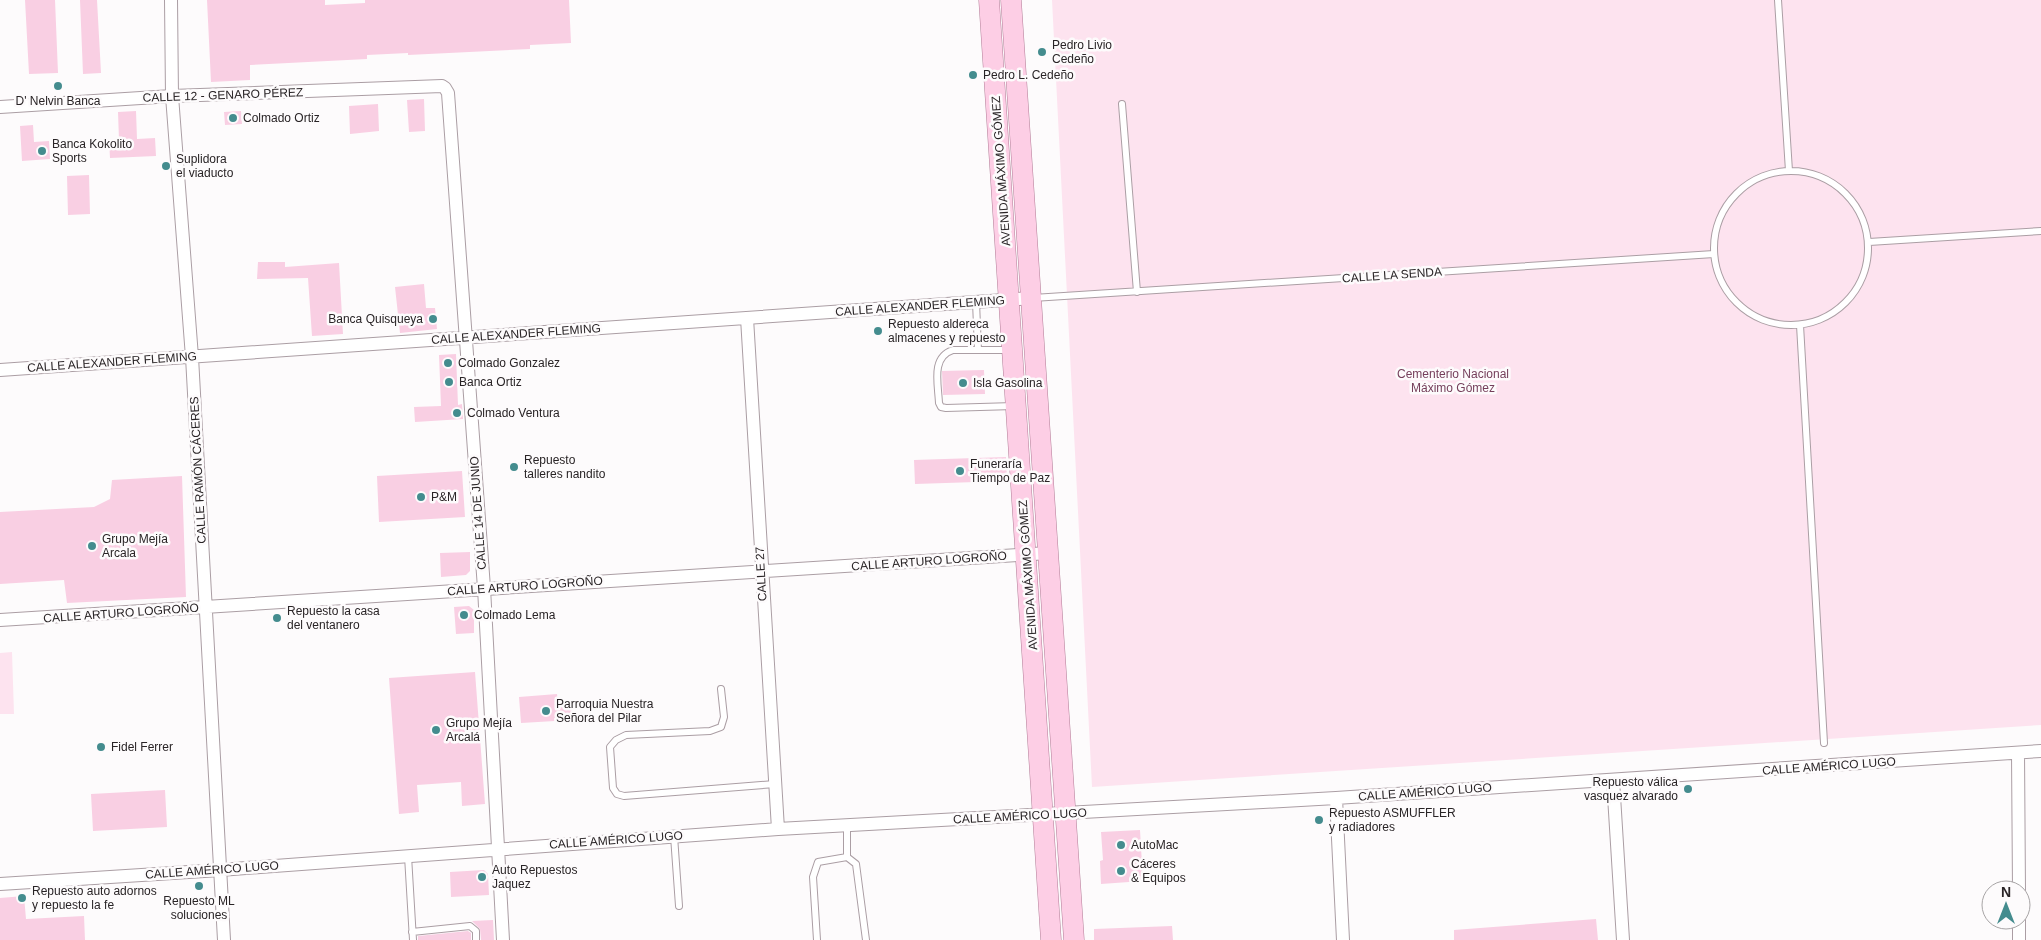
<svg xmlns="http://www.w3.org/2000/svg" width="2041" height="940" font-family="Helvetica,sans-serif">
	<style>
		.green { fill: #fde3ef }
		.building { fill: #f9cfe3 }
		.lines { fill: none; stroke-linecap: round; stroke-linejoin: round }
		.service-casing { stroke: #ab9ea4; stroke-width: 8 }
		.minor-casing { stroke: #ab9ea4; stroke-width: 14 }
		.primary-casing { stroke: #b27d97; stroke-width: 21 }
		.service { stroke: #fff; stroke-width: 6 }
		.minor { stroke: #fff; stroke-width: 12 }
		.primary { stroke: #fdcee5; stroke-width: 20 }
		.poi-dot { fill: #448c8e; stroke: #fdfbfc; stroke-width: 2 }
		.labels { text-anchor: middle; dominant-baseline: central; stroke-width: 5; stroke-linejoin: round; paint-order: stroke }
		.poi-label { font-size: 12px; fill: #292426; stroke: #fdfbfc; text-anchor: start }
		.street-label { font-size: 12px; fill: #292426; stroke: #fdfbfc }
		.park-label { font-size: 12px; fill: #753f5b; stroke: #fdfbfc }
	</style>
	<rect width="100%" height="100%" fill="#fdfbfc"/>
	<path class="green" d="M 1052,0 L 2041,0 L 2041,725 L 1092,787 Z
		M 12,652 L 14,714 L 0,714 L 0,653 Z"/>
	<path class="building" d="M 25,0 L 55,0 L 58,73 L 29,74 Z
		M 80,0 L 97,0 L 101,73 L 83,74 Z
		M 207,0 L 325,0 L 325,5 L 365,3 L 365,0 L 569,0 L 571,43 L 530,45 L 530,49 L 408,55 L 408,53 L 367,55 L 367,59 L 250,65 L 250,80 L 211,82 Z
		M 424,99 L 425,131 L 409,132 L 407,100 Z
		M 378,104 L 379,131 L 350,134 L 349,106 Z
		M 136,111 L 137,139 L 155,138 L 156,156 L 110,158 L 109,140 L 119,140 L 118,112 Z
		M 241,111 L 242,124 L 225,125 L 224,112 Z
		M 33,125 L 34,142 L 49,141 L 50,159 L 22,161 L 20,126 Z
		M 89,175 L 90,214 L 68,215 L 67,176 Z
		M 258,262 L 285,262 L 285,267 L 339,263 L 343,334 L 312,336 L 308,278 L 257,279 Z
		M 424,284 L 426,308 L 435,308 L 437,329 L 400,333 L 395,287 Z
		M 456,354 L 458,405 L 462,404 L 463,419 L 415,422 L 414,407 L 441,406 L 439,355 Z
		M 984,370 L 985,394 L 943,395 L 942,371 Z
		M 1006,457 L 1007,481 L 915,484 L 914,460 Z
		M 462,471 L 465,517 L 379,522 L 377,476 Z
		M 182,476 L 186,597 L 67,603 L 64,580 L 0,584 L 0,512 L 94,507 L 110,499 L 112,480 Z
		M 470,552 L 470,571 L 466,575 L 441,577 L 440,553 Z
		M 469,606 L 474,610 L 474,633 L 456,634 L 454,607 Z
		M 475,672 L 485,804 L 462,806 L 461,782 L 417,785 L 419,812 L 399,814 L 389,678 Z
		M 557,694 L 558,703 L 571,702 L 572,720 L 521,723 L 519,697 Z
		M 165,790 L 167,827 L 93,831 L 91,794 Z
		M 1140,830 L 1143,881 L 1101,884 L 1100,861 L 1103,860 L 1101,832 Z
		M 484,870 L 488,874 L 489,895 L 451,897 L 450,872 Z
		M 24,896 L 26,919 L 84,916 L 85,940 L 0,940 L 0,898 Z
		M 1596,919 L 1598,940 L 1454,940 L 1454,930 Z
		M 493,920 L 494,940 L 481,940 L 480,929 L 472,921 Z
		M 1172,926 L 1173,940 L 1094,940 L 1094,929 Z
		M 468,931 L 471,933 L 471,940 L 418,940 L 418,936 Z"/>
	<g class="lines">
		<g class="service-casing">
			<path id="service" d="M 1778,0 L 1789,171
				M 1122,104 L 1137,292
				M1714 248a77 77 0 1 1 154 0a77 77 0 1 1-154 0Z
				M 1869,242 L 2041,231
				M 1033,298 L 1714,254
				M 976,302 L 978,350
				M 1800,325 L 1824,743
				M 1009,350 L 953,350 C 931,357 938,383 939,403 L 941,407 L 946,408 L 1014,406
				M 721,689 L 724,717 L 721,727 L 710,731 L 626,735 L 616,740 L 610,747 L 613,788 L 617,794 L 624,796 L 775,784
				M 847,826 L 847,857 L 856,864 L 866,940
				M 674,836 L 679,906
				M 408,856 L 413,940
				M 412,932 L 470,926 L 476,931 L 476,940
				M 817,940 L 813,877 L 818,862 L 847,857"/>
		</g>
		<g class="minor-casing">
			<path id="minor" d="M 171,0 L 172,96 L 192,357 L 224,940
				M 0,107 L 172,96 L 442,86 L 445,88 L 448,93 L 484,588 L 503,940
				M 747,318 L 778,829
				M 0,370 L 1032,298
				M 0,620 L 1049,553
				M 2018,753 L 2019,890
				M 1613,780 L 1623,940
				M 1336,798 L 1343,940
				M 0,884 L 220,870 L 778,829 L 1336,798 L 2041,751
				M 2019,920 L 2019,940"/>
		</g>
		<g class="primary-casing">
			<path id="primary" d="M 989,0 L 1051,940
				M 1011,0 L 1074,940"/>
		</g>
		<use href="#service" class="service"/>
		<use href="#minor" class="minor"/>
		<use href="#primary" class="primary"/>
	</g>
	<g class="poi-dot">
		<circle cx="1042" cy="52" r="5"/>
		<circle cx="973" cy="75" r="5"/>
		<circle cx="58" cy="86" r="5"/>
		<circle cx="233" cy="118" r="5"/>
		<circle cx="42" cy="151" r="5"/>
		<circle cx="166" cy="166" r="5"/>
		<circle cx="433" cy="319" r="5"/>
		<circle cx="878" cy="331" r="5"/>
		<circle cx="448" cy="363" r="5"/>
		<circle cx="449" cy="382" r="5"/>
		<circle cx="963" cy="383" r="5"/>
		<circle cx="457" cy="413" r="5"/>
		<circle cx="514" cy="467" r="5"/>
		<circle cx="960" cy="471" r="5"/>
		<circle cx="421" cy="497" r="5"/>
		<circle cx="92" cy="546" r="5"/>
		<circle cx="464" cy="615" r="5"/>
		<circle cx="277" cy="618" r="5"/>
		<circle cx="546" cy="711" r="5"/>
		<circle cx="436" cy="730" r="5"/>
		<circle cx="101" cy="747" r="5"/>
		<circle cx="1688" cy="789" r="5"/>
		<circle cx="1319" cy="820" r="5"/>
		<circle cx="1121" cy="845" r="5"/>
		<circle cx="1121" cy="871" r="5"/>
		<circle cx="482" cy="877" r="5"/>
		<circle cx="199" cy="886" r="5"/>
		<circle cx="22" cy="898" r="5"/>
	</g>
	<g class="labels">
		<g class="poi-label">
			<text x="1052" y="45">Pedro Livio<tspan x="1052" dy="14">Cedeño</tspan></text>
			<text x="983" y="75">Pedro L. Cedeño</text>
			<text x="58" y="101" text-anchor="middle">D' Nelvin Banca</text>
			<text x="243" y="118">Colmado Ortiz</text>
			<text x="52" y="144">Banca Kokolito<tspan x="52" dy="14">Sports</tspan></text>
			<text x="176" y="159">Suplidora<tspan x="176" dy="14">el viaducto</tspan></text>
			<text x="423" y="319" text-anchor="end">Banca Quisqueya</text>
			<text x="888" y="324">Repuesto aldereca<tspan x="888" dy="14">almacenes y repuesto</tspan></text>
			<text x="458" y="363">Colmado Gonzalez</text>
			<text x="459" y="382">Banca Ortiz</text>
			<text x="973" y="383">Isla Gasolina</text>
			<text x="467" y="413">Colmado Ventura</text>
			<text x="524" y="460">Repuesto<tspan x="524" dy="14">talleres nandito</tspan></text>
			<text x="970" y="464">Funeraría<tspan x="970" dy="14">Tiempo de Paz</tspan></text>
			<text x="431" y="497">P&amp;M</text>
			<text x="102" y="539">Grupo Mejía<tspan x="102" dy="14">Arcala</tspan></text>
			<text x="287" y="611">Repuesto la casa<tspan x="287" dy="14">del ventanero</tspan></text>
			<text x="474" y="615">Colmado Lema</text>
			<text x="556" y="704">Parroquia Nuestra<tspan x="556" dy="14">Señora del Pilar</tspan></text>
			<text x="446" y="723">Grupo Mejía<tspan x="446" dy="14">Arcalá</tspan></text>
			<text x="111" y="747">Fidel Ferrer</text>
			<text x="1678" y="782" text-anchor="end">Repuesto válica<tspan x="1678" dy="14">vasquez alvarado</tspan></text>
			<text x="1329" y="813">Repuesto ASMUFFLER<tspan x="1329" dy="14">y radiadores</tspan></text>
			<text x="1131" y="845">AutoMac</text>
			<text x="1131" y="864">Cáceres<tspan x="1131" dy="14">&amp; Equipos</tspan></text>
			<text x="492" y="870">Auto Repuestos<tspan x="492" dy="14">Jaquez</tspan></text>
			<text x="32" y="891">Repuesto auto adornos<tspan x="32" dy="14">y repuesto la fe</tspan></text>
			<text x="199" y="901" text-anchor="middle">Repuesto ML<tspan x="199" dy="14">soluciones</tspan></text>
		</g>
		<g class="street-label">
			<text transform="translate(223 95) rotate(-2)">CALLE 12 - GENARO PÉREZ</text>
			<text transform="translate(1001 171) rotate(-94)">AVENIDA MÁXIMO GÓMEZ</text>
			<text transform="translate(1392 275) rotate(-4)">CALLE LA SENDA</text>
			<text transform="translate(920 306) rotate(-4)">CALLE ALEXANDER FLEMING</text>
			<text transform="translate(516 334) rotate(-4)">CALLE ALEXANDER FLEMING</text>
			<text transform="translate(112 362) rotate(-4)">CALLE ALEXANDER FLEMING</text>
			<text transform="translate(198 470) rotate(-93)">CALLE RAMÓN CÁCERES</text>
			<text transform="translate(478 513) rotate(-94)">CALLE 14 DE JUNIO</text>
			<text transform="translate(929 561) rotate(-4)">CALLE ARTURO LOGROÑO</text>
			<text transform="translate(761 574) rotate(-93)">CALLE 27</text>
			<text transform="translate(1028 575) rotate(-94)">AVENIDA MÁXIMO GÓMEZ</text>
			<text transform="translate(525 586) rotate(-4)">CALLE ARTURO LOGROÑO</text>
			<text transform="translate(121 613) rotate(-4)">CALLE ARTURO LOGROÑO</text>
			<text transform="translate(1829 766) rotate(-4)">CALLE AMÉRICO LUGO</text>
			<text transform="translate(1425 792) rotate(-4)">CALLE AMÉRICO LUGO</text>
			<text transform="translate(1020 816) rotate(-3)">CALLE AMÉRICO LUGO</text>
			<text transform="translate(616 840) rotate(-4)">CALLE AMÉRICO LUGO</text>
			<text transform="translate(212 870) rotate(-4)">CALLE AMÉRICO LUGO</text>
		</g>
		<g class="park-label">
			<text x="1453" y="374">Cementerio Nacional<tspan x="1453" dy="14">Máximo Gómez</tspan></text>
		</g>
	</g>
	<g transform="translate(2006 905)"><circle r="24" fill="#fdfbfc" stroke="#a8a5a6"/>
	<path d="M0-4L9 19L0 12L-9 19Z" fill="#448c8e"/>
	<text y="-8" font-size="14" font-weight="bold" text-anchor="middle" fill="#292426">N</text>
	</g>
</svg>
